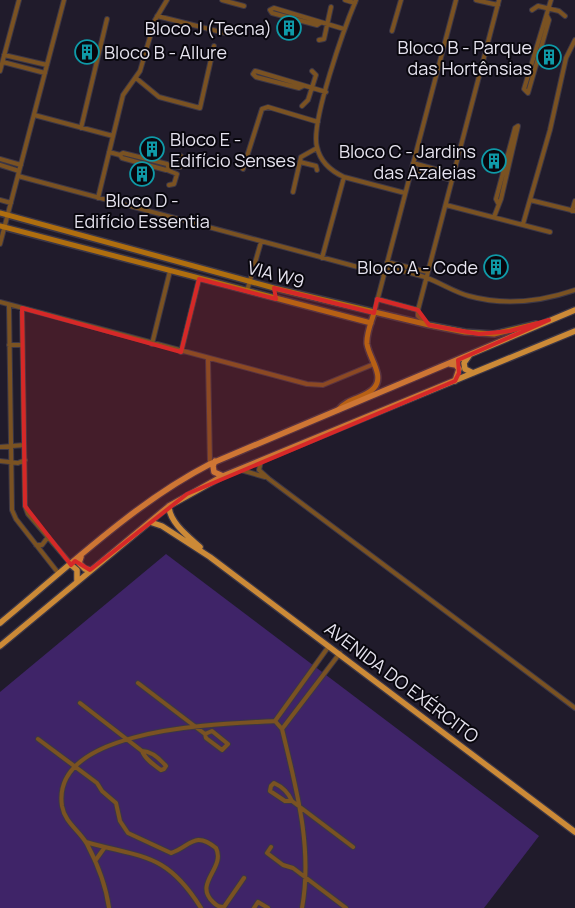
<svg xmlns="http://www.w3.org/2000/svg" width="575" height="908" font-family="Manrope,sans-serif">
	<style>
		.green { fill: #3f2468 }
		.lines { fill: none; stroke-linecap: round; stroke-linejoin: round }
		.street-casing { stroke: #3c3746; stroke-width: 6 }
		.secondary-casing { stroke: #3c3746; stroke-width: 8 }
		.primary-casing { stroke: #3c3746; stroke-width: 8 }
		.street { stroke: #7a5222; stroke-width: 4 }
		.secondary { stroke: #af6e0f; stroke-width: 5 }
		.primary { stroke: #cc8a37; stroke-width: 5.5 }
		.marked { fill: #d62828; fill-opacity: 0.2; stroke: #d62828; stroke-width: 4; stroke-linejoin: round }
		.labels { text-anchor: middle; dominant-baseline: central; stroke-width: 4; stroke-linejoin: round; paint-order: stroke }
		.poi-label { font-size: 18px; fill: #e6e3ef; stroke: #09070e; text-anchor: end }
		.street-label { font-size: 18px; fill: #e6e3ef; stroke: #09070e }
	</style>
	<rect width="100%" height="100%" fill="#201b2b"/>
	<path class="green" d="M 166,554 L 539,836 L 484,908 L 0,908 L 0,692 Z"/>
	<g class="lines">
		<g class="street-casing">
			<path id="street" d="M 222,0 L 244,6
				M 345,0 L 355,3
				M 356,0 C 345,26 310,123 317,147 C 320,161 331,171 344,177 L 405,193
				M 476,0 L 498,5
				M 532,10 L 538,6 L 559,11 L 565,16
				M 157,16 L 225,33
				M 547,16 L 549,20 L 528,93 L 524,89 L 551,0
				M 320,23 L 317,25 L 272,13 L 270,10 L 274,8 L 344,29
				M 392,31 L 401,0
				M 319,40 L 324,39 L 331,7
				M 4,55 L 47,65
				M 3,62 L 45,73
				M 0,71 L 19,0
				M 136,78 L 159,97 L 200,108 L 214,46
				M 303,86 L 299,88 L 256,77 L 253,74 L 255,71 L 259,72 L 326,92
				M 302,106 L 308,100 L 316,75 L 312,71
				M 34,115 L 113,136
				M 81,128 L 107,19
				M 109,152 L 120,155 L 122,158 L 166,170 L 169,168 L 167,164 L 123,153 L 120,155
				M 0,159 L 21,165
				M 300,162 L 316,166 L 317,170
				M 413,163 L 453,174
				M 0,165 L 19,171
				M 168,165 L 180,167 L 183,158 L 181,156
				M 243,169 L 262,109 L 268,107 L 318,122
				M 412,169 L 452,180
				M 167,170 L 177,174 L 174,184 L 169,185
				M 18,176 L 384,274
				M 293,192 L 301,157 L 317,148
				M 98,198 L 123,95 L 140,71 L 155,20 L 167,0
				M 0,200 L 11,203
				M 530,200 L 575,211
				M 446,205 L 550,232
				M 572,211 L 575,201
				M 494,217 L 501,199 L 518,126 L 515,128 L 496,199 L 498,203
				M 523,224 L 550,130 L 566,58 L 575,40
				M 0,244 L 64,0
				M 322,258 L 344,177
				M 387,262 L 428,272
				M 386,267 C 399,271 414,273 427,278 C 441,283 454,292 469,296 C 505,306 540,302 575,290
				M 247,291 L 261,242
				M 377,299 L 418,310
				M 0,302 L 307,384 L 323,385 L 374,364
				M 9,305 L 12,510 L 16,519 L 59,574
				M 22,308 L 25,506 L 28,514 L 71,564
				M 374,313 L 456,0
				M 427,324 L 418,316 L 418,310 L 499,0
				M 152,344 L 170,271
				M 9,345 L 22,345
				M 181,352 L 199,279
				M 208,359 L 210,464
				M 0,447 L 24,445
				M 0,461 L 18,463 L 25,460
				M 261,461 L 259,470 L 269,479 L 575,708
				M 241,470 L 265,477
				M 36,545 L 42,545 L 48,537
				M 138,683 L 205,734 L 206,738 L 222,750 L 228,744 L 212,731 L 205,734
				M 80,703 L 142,751 C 145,759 154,765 161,770 L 164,769 L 166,766 C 160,759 152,751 142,751
				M 275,721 L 329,646
				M 282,729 L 340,653
				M 38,739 L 97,783 L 102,791 L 116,803 L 120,821 L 128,833 L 171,853 C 190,847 194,830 216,848 C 226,868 193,883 213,902 C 217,906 219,907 224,907 L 244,878
				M 292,801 L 285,801 L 270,791 L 271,786 L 274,783 C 283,787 288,792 292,801 L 353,847
				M 86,842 C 142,858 166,852 201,908
				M 271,847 L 267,853 L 283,865 L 293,868 L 346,908
				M 95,861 L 105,847
				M 109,908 C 106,886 97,863 87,844 C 79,830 65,823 62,806 C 50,726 226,724 275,721 L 282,729 C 296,788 313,847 302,908
				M 254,908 L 258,902 L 268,908"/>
		</g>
		<g class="secondary-casing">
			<path id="secondary" d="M 0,213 L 274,288 L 429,325 L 465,332 L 494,334 L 536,324
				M 0,226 L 371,323
				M 338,410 C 349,397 364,399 374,388 C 385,376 369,358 367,344 C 366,334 371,323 374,313"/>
		</g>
		<g class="primary-casing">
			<path id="primary" d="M 469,356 L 464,363 L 465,369 L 473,373
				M 450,364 L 456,365 L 459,369 L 455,381
				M 215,461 L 213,466 L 214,472 L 223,476
				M 169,506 C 169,522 189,537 200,547
				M 150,522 L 162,526 L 210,557 L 575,832
				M 81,557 L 79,563 L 85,569 L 90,570
				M 71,565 L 77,570 L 77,581
				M 0,623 C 66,569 134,503 210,464 L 575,310
				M 0,646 L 169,506 L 223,476 L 575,331"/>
		</g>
		<use href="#street" class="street"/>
		<use href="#secondary" class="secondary"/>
		<use href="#primary" class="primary"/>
	</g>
	<path class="marked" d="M 199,279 L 276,299 L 274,288 L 374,313 L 377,299 L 418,310 L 429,325 L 479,334 L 510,331 L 549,320 L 458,360 L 459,373 L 455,381 L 187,494 L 90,570 L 75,561 L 71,565 L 25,506 L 22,308 L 181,352 Z"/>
	<defs>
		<g id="building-ring" transform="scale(1.25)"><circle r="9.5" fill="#09070e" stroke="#0f9aa8" stroke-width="1.5"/><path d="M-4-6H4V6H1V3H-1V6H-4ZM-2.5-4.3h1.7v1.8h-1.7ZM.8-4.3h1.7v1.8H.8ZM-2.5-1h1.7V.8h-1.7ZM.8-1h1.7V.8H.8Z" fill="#0f9aa8"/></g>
	</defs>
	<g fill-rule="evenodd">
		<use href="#building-ring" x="289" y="28"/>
		<use href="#building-ring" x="87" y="52"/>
		<use href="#building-ring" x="549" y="57"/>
		<use href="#building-ring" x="152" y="149"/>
		<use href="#building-ring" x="494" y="161"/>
		<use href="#building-ring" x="142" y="174"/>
		<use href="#building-ring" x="496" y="267"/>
	</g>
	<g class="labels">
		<g class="poi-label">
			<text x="272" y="28">Bloco J (Tecna)</text>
			<text x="532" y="47">Bloco B - Parque<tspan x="532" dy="21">das Hortênsias</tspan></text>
			<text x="104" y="52" text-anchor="start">Bloco B - Allure</text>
			<text x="170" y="139" text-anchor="start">Bloco E -<tspan x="170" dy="21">Edifício Senses</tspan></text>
			<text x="476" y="151">Bloco C - Jardins<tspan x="476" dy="21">das Azaleias</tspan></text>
			<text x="142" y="200" text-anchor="middle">Bloco D -<tspan x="142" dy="21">Edifício Essentia</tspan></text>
			<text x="478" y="267">Bloco A - Code</text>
		</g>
		<g class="street-label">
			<text transform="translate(276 274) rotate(15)">VIA W9</text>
			<text transform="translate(402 682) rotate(37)">AVENIDA DO EXÉRCITO</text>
		</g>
	</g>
</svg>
